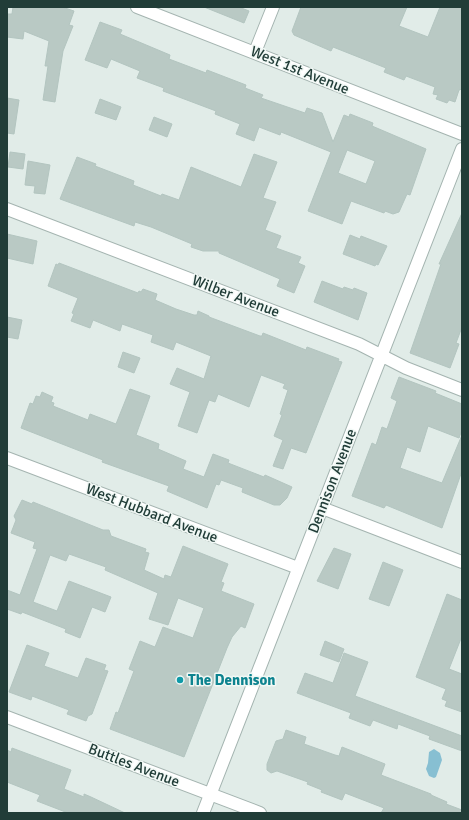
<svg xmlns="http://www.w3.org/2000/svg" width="469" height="820" font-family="Signika,sans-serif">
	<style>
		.water { fill: #87bfd2 }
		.building { fill: #b9c9c4; stroke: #b3c5c0; fill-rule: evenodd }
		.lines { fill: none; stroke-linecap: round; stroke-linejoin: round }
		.minor-casing { stroke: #a4b4b0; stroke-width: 14 }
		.minor { stroke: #fff; stroke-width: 12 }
		.culture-dot { fill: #0f9aa8; stroke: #f1f8f5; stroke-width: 1.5 }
		.labels { text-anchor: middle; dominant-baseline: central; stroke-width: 3; stroke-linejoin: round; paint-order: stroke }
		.street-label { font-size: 15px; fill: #213d38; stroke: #f1f8f5 }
		.culture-label { font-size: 15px; font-weight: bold; fill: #0d838f; stroke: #f1f8f5; text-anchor: start }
	</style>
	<rect width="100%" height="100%" fill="#e1ece8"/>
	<path class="water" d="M 434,749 L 440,753 L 442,760 L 436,777 L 434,778 L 429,776 L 426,769 L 428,763 L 429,752 Z"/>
	<path class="building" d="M 13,7 L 62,7 L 74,11 L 69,25 L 73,26 L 63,51 L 55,102 L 43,100 L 48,66 L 45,66 L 49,41 L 24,31 L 23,39 L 7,37 L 7,14 L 12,14 Z
		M 204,7 L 239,7 L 249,11 L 244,23 Z
		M 301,7 L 407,7 L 399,26 L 428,37 L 440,7 L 462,7 L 462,89 L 459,90 L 455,102 L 449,100 L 447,103 L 436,99 L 438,95 L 433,94 L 435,87 L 406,76 L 404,80 L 384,72 L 386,68 L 333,47 L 331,51 L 294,35 L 292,31 Z
		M 100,22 L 122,30 L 120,34 L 170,55 L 169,59 L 206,73 L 207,70 L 246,85 L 245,88 L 263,95 L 261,98 L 305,113 L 307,108 L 322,113 L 333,142 L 344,115 L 349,117 L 350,114 L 373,123 L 372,126 L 426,149 L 410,195 L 407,194 L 399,212 L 393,214 L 385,211 L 384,213 L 351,201 L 342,224 L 308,211 L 331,152 L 281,132 L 280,135 L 259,127 L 254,141 L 236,134 L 240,124 L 215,114 L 216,111 L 163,91 L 164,88 L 137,78 L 140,71 L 111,59 L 107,68 L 85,60 ZM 347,150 L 375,161 L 366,184 L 338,173 Z
		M 7,98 L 19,100 L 14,134 L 7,133 Z
		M 100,99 L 121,107 L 116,120 L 95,113 Z
		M 154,117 L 172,124 L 167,137 L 149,130 Z
		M 10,152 L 25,154 L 23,169 L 8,167 Z
		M 254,154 L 277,162 L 263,198 L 276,202 L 265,230 L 281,236 L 276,248 L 301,257 L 298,263 L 305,266 L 294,293 L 277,286 L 280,279 L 219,253 L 219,251 L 203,251 L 191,247 L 192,244 L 151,227 L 135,222 L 134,226 L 60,199 L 77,157 L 96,164 L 95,166 L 134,181 L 133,185 L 161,196 L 162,194 L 179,200 L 191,167 L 241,187 Z
		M 28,161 L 50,165 L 45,194 L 34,193 L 35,186 L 25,185 Z
		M 462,213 L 462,327 L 456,343 L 459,344 L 450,368 L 410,353 L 441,264 L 439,264 Z
		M 7,234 L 37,241 L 33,264 L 7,258 Z
		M 350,235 L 360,239 L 361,236 L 387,246 L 378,265 L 376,264 L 375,266 L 343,254 Z
		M 59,263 L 138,293 L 139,291 L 141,292 L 143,289 L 157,294 L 155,300 L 176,309 L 194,315 L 197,315 L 198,311 L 209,316 L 209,317 L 260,336 L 262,336 L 263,333 L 306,350 L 307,347 L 339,359 L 338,361 L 342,362 L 306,453 L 291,448 L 283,469 L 273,466 L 283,440 L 274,436 L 282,415 L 280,414 L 288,390 L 283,388 L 285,384 L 261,375 L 249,407 L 218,394 L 215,402 L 209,400 L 197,433 L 178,426 L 190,392 L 170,384 L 177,368 L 204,379 L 211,356 L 176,342 L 173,350 L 151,342 L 153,335 L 122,324 L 120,331 L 93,320 L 90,328 L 71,321 L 74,314 L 72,313 L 78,298 L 48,286 L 56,264 L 58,265 Z
		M 322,281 L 343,289 L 344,287 L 353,290 L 354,288 L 367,293 L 358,320 L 314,302 Z
		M 7,317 L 22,320 L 18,339 L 7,337 Z
		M 123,352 L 140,358 L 134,373 L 118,367 Z
		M 399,377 L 436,391 L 435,393 L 462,404 L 462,430 L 459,438 L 428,426 L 420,452 L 407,447 L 400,468 L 442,483 L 462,435 L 462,471 L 442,528 L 386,505 L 384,508 L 352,496 L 372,443 L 376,445 L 382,427 L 387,429 L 397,401 L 391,398 Z
		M 130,389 L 150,396 L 136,435 L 159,444 L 158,449 L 186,461 L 183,469 L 204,477 L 213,454 L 229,460 L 228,463 L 264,477 L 265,475 L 292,487 L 287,498 L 280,505 L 274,505 L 242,492 L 243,488 L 221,480 L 219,485 L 216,484 L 207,508 L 167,491 L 169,486 L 102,462 L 103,460 L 21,428 L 30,403 L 33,404 L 36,396 L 40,397 L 42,392 L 53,397 L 51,402 L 54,403 L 53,406 L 88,420 L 90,414 L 116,424 Z
		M 22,500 L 32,504 L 33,502 L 103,530 L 109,530 L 111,536 L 146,549 L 145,552 L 149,553 L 144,570 L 164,579 L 165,575 L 171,577 L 183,546 L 228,564 L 221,582 L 224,583 L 221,591 L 254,604 L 245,628 L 241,626 L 232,637 L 227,648 L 184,757 L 110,729 L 116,712 L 118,713 L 134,671 L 129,669 L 140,641 L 155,647 L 163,627 L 193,638 L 204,608 L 178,598 L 168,625 L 149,619 L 158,593 L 105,570 L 106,567 L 69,554 L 66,561 L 50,555 L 33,602 L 57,611 L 69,581 L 111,597 L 105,612 L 92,607 L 80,638 L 65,632 L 66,629 L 22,612 L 21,614 L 7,609 L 7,590 L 20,595 L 37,549 L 33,548 L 35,542 L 11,533 L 16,520 L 14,516 Z
		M 334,548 L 351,554 L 338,589 L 317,581 Z
		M 383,562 L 403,570 L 389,606 L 369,599 Z
		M 447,594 L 462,600 L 462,636 L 449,669 L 462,674 L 462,712 L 445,706 L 447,701 L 442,699 L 446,689 L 416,677 Z
		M 325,641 L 344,649 L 339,662 L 320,655 Z
		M 27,645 L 49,653 L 44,666 L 78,678 L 86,658 L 106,665 L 104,670 L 108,671 L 92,714 L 88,716 L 86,721 L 67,714 L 69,710 L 32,696 L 31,700 L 9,692 Z
		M 344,653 L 368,662 L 355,696 L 462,736 L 462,751 L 429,739 L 430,736 L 398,724 L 397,729 L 373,720 L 370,726 L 349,718 L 351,713 L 297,693 L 305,673 L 333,683 Z
		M 286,730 L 306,737 L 304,744 L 335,755 L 339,756 L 342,747 L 385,764 L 381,775 L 431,794 L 431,795 L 447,802 L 446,804 L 462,810 L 462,813 L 381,813 L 384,808 L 345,793 L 342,800 L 321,792 L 322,790 L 307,784 L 308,782 L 277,771 L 271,773 L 267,770 L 267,764 L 276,741 L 283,739 Z
		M 12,748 L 71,770 L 64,789 L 84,797 L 84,794 L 91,797 L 125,813 L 68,813 L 37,801 L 40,795 L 7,782 L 7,750 L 11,752 Z"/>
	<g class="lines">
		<g class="minor-casing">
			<path id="minor" d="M 137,7 L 462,134
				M 255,52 L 273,7
				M 7,209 L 359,344 L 406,368 L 462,390
				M 7,458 L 298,568
				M 322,508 L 462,562
				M 7,717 L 260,813
				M 203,813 L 462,149"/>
		</g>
		<use href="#minor" class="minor"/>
	</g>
	<circle class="culture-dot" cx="180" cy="680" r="4"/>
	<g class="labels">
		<g class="street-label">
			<text transform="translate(300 70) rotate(22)">West 1st Avenue</text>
			<text transform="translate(236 296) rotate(21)">Wilber Avenue</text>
			<text transform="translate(332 481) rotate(-69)">Dennison Avenue</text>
			<text transform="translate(152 513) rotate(21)">West Hubbard Avenue</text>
			<text transform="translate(134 765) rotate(21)">Buttles Avenue</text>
		</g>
		<g class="culture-label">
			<text x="188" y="680">The Dennison</text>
		</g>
	</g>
	<rect width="469" height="820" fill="none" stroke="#213d38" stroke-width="16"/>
</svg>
